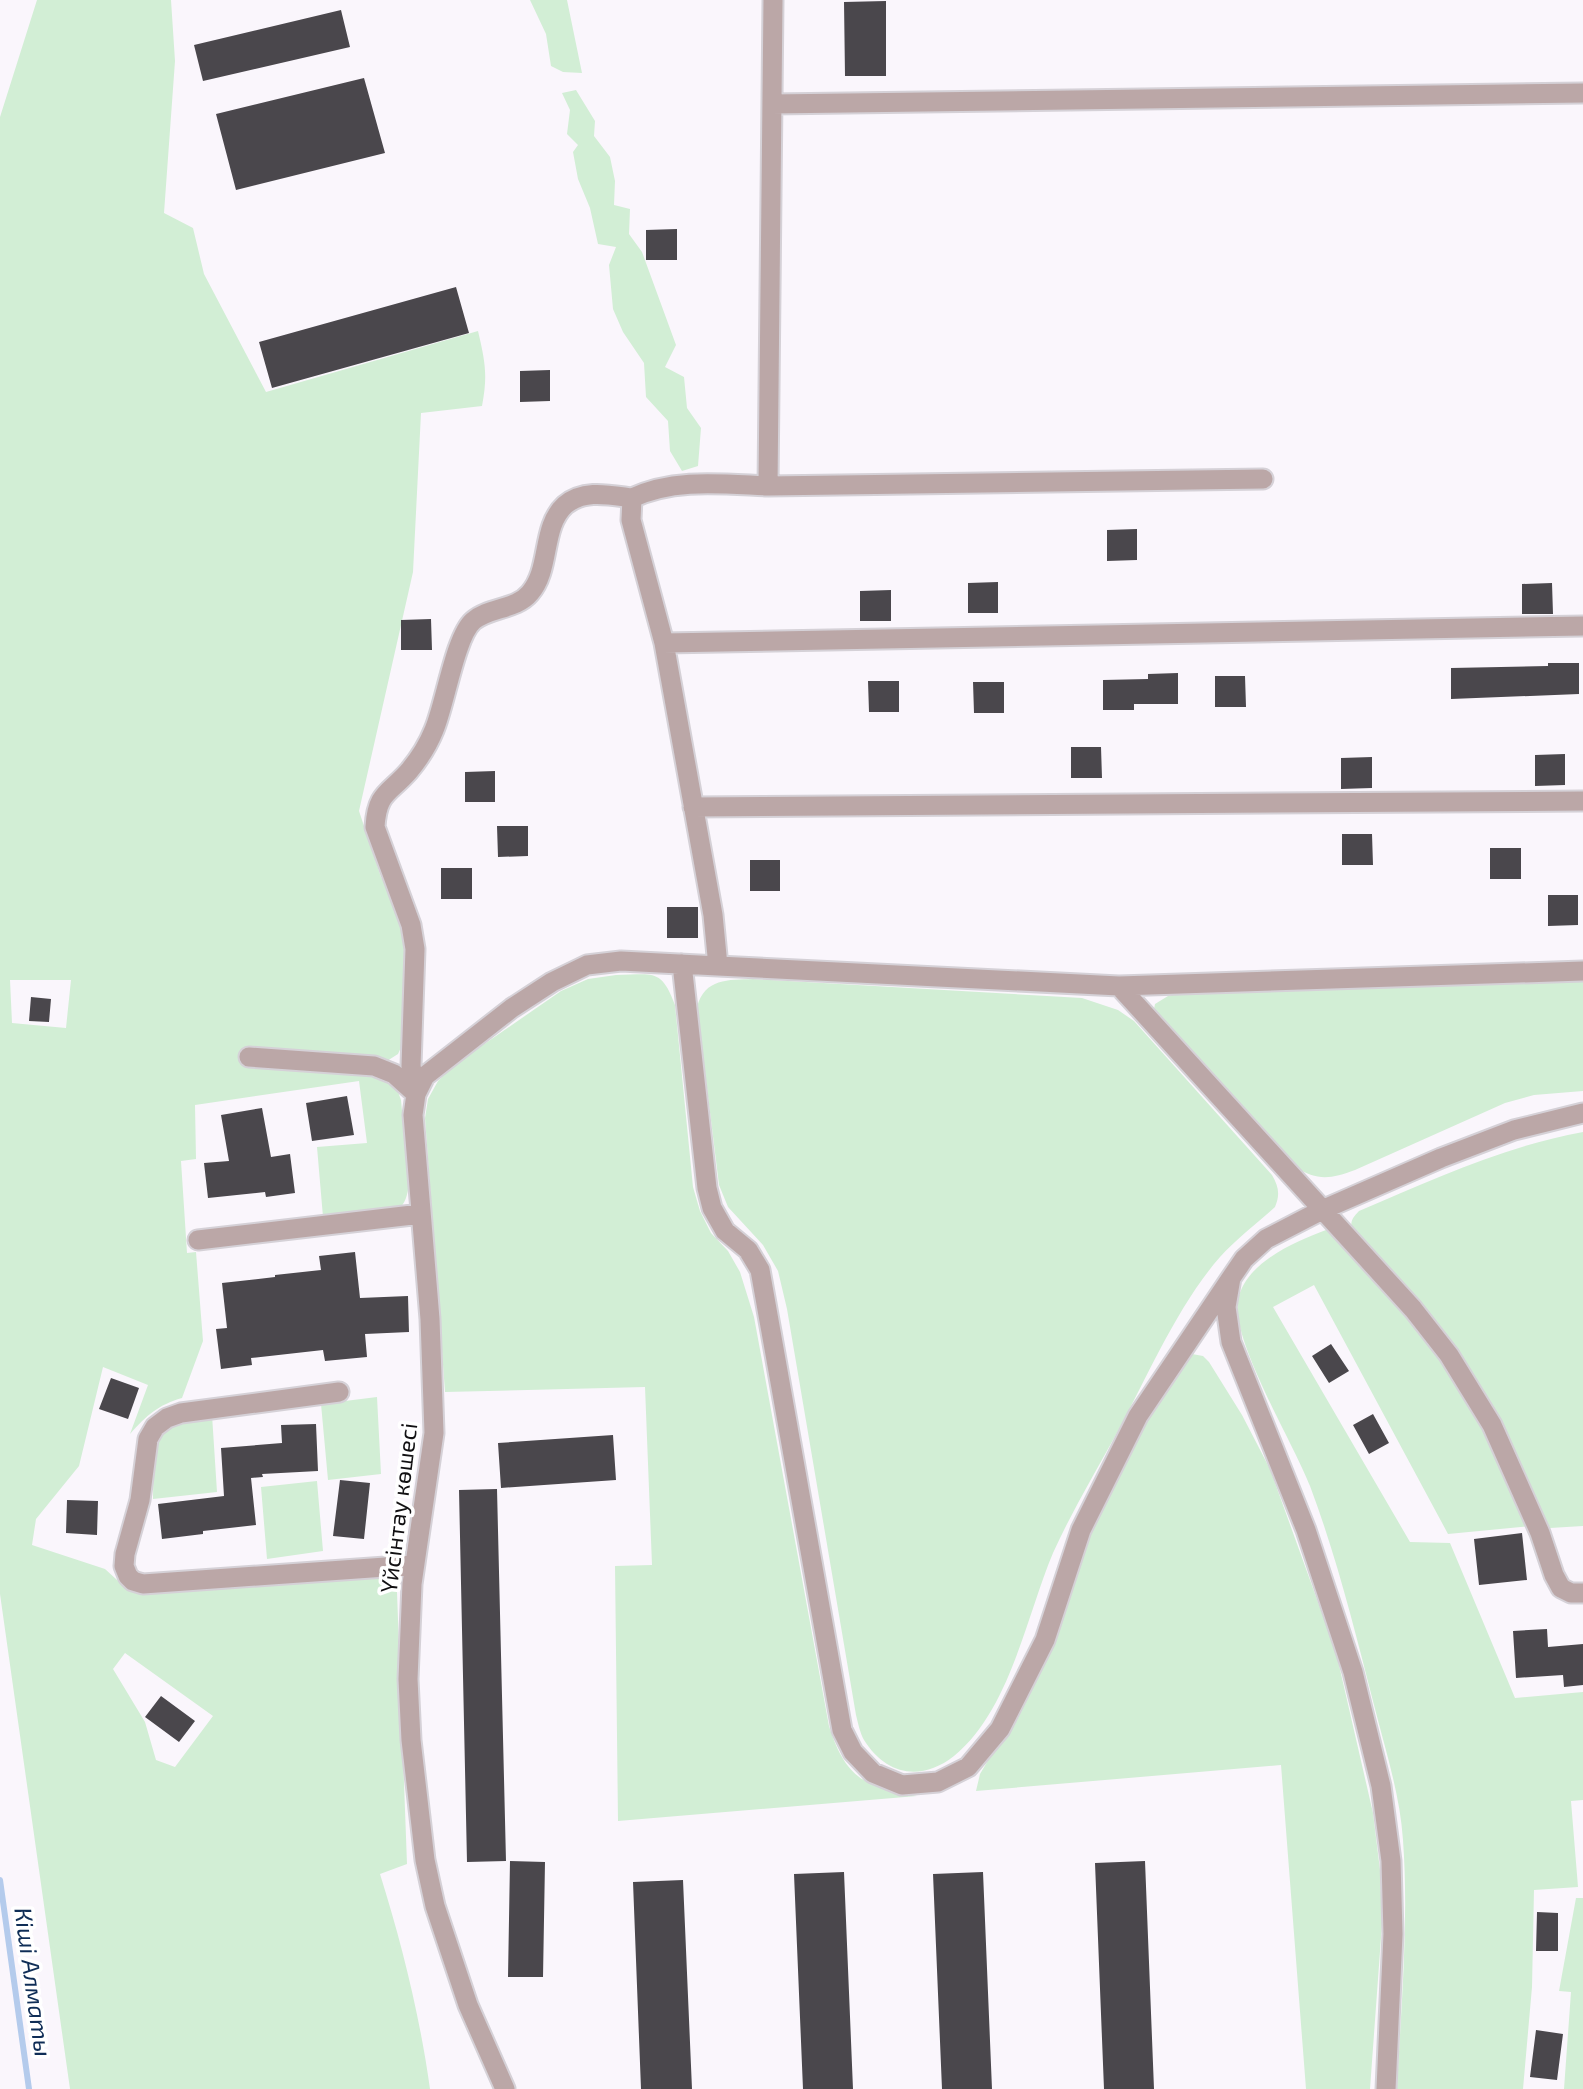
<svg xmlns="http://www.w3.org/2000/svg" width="1583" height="2089" font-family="'Exo 2',sans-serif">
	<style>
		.green { fill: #d2eed5; fill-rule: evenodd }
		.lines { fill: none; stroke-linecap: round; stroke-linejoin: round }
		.stream { stroke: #b4cbec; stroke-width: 6 }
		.building { fill: #4a474c }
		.minor-casing { stroke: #d5d1d7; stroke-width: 23 }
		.minor { stroke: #bba7a7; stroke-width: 19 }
		.labels { text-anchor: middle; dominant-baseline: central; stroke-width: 7; stroke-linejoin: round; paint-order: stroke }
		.street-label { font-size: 23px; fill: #111012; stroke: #fff }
		.water-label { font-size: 24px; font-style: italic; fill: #0f2d56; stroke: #fff }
	</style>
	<rect width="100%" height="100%" fill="#faf6fc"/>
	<path class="green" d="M 37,0 L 171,0 L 175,61 L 164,213 L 193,228 L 204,274 L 266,392 L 478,331 C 485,361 488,375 482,406 L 421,413 L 413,572 L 359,811 L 381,877 L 398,907 L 407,943 L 403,1043 L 398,1054 L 387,1061 L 242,1051 L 241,1062 L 361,1070 L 384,1077 L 397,1089 L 401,1100 L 409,1185 C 407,1195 406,1204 397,1210 L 323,1217 L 317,1147 L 367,1143 L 359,1081 L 195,1105 L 196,1159 L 181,1161 L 187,1253 L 196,1252 L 203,1341 L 182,1398 C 158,1405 147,1415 130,1434 L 148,1385 L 103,1367 L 79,1466 L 36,1519 L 32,1545 L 105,1569 L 127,1589 L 146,1593 L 371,1578 C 384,1578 390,1580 397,1592 L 407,1864 L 380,1874 C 402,1944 420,2017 430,2089 L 70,2089 L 0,1594 L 0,117 ZM 10,980 L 71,980 L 66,1028 L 12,1023 ZM 125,1653 L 213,1716 L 175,1767 L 156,1760 L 145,1722 L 113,1669 Z
		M 530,0 L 567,0 L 582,73 L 563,72 L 551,66 L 546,34 Z
		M 576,90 L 595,121 L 594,136 L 610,157 L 615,181 L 614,205 L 630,209 L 629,234 L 642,252 L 676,345 L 665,367 L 684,377 L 687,408 L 701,428 L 698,466 L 682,471 L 670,451 L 668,421 L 646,397 L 644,363 L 623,332 L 613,309 L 609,265 L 616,247 L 598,244 L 590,208 L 578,179 L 573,152 L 578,145 L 567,134 L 570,110 L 562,93 Z
		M 616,975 C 652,975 661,967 675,1005 L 693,1187 L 700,1211 L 711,1233 L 728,1251 L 740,1272 L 754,1317 L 829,1726 C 846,1779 865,1787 917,1796 L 618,1821 L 615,1566 L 652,1565 L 645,1387 L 445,1392 L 425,1118 L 428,1099 L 438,1081 L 454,1065 L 561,991 L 588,979 Z
		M 753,979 L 1082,998 L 1118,1010 L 1134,1021 L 1272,1175 C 1279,1187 1280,1195 1275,1207 C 1257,1223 1236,1239 1220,1257 C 1178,1305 1148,1375 1118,1431 C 1096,1471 1072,1511 1053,1553 C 1026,1617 1010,1710 954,1756 C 921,1782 886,1775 864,1740 C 860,1733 858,1723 856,1715 L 787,1309 L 778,1271 L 763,1245 L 728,1207 L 719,1185 L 697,1007 C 705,978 728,980 753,979 Z
		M 1583,979 L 1583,1091 L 1534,1095 L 1505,1103 L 1355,1170 C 1331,1179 1317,1181 1295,1167 L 1159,1017 L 1154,1009 L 1155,1004 L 1168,996 L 1180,993 Z
		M 1583,1132 L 1583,1526 L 1550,1528 L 1503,1429 L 1352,1231 C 1350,1222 1352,1218 1359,1211 C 1434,1179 1502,1147 1583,1132 Z
		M 1326,1230 L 1332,1231 L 1339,1236 L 1456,1375 L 1490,1433 L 1532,1526 L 1448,1534 L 1314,1285 L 1273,1307 L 1410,1542 L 1450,1543 L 1515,1698 L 1583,1692 L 1583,1800 L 1571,1801 L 1578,1887 L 1534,1890 L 1532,1987 L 1523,2089 L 1397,2089 C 1401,2006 1409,1923 1403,1840 C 1400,1794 1385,1749 1374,1705 C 1355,1631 1337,1558 1310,1486 C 1294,1444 1230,1339 1238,1300 C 1245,1263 1294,1242 1326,1230 Z
		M 1192,1354 L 1203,1356 L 1209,1362 L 1242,1415 L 1270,1469 L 1336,1652 L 1373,1813 L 1380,1870 L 1382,1924 L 1370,2089 L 1306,2089 L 1281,1765 L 976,1791 L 980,1774 L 990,1757 L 1014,1726 L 1039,1676 L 1094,1523 L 1122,1466 L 1180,1365 L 1186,1357 Z
		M 377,1397 L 381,1474 L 328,1480 L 321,1404 Z
		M 212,1415 L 217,1492 L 153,1499 C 154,1481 151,1441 165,1430 C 177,1420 198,1418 212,1415 Z
		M 317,1481 L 323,1551 L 267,1559 L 261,1487 Z
		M 1576,1898 L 1583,1898 L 1583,2089 L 1564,2089 L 1571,1992 L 1559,1991 Z"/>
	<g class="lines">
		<path class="stream" d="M 0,1880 L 29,2089"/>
	</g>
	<path class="building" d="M 886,1 L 886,76 L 845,76 L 844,2 Z
		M 341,10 L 350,47 L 203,81 L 194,45 Z
		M 364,78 L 385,153 L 236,190 L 216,114 Z
		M 677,229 L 677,260 L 646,260 L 646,230 Z
		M 456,287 L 469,333 L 272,388 L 259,342 Z
		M 550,370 L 550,401 L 520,402 L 520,371 Z
		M 1137,529 L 1137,560 L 1107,561 L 1107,530 Z
		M 998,582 L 998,613 L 968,613 L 968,583 Z
		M 1552,583 L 1553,614 L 1522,614 L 1522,584 Z
		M 891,590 L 891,621 L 860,621 L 860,591 Z
		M 431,619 L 432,650 L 401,650 L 401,620 Z
		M 1548,663 L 1579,663 L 1579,694 L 1451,699 L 1451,668 L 1548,666 Z
		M 1178,673 L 1178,704 L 1134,704 L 1134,710 L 1103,710 L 1103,680 L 1148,679 L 1148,674 Z
		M 1215,676 L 1245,676 L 1246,707 L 1215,707 Z
		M 868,681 L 899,681 L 899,712 L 869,712 Z
		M 973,682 L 1004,682 L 1004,713 L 974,713 Z
		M 1071,747 L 1101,747 L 1102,778 L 1071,778 Z
		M 1565,754 L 1565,785 L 1535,786 L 1535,755 Z
		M 1372,757 L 1372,788 L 1341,789 L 1341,758 Z
		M 495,771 L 495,802 L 465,802 L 465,772 Z
		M 497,826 L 528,826 L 528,856 L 498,857 Z
		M 1342,834 L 1372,834 L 1373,865 L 1342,865 Z
		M 1490,848 L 1521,848 L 1521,879 L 1490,879 Z
		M 750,860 L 780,860 L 780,891 L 750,891 Z
		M 441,868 L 472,868 L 472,899 L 441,899 Z
		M 1548,895 L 1578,895 L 1578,925 L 1548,926 Z
		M 667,907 L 698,907 L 698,938 L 667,938 Z
		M 31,997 L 51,999 L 49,1022 L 29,1021 Z
		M 347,1096 L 354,1135 L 312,1141 L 306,1103 Z
		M 262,1108 L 271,1157 L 290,1154 L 295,1193 L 266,1197 L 265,1192 L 208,1198 L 204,1163 L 229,1161 L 221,1115 Z
		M 355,1252 L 360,1298 L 408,1296 L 409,1332 L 365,1334 L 367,1357 L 325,1361 L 323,1350 L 251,1358 L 252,1365 L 221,1369 L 216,1329 L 227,1328 L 222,1283 L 275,1277 L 275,1275 L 321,1270 L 319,1256 Z
		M 1331,1344 L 1349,1371 L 1329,1383 L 1312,1356 Z
		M 111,1378 L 139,1388 L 128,1419 L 99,1409 Z
		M 1373,1414 L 1389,1443 L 1369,1454 L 1353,1425 Z
		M 316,1424 L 318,1471 L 262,1474 L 263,1477 L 251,1478 L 256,1525 L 203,1531 L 203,1534 L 162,1539 L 158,1504 L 224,1496 L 221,1448 L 282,1443 L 281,1425 Z
		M 613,1435 L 616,1480 L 501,1488 L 498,1443 Z
		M 340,1480 L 370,1483 L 364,1539 L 333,1536 Z
		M 497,1489 L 506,1861 L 467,1862 L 459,1490 Z
		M 67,1500 L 98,1501 L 97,1535 L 66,1533 Z
		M 1522,1533 L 1527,1580 L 1479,1585 L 1474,1539 Z
		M 1547,1629 L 1548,1647 L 1583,1644 L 1583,1685 L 1564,1687 L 1563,1675 L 1516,1678 L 1513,1631 Z
		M 161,1696 L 195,1721 L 179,1742 L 145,1717 Z
		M 510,1861 L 545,1862 L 543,1977 L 508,1977 Z
		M 1145,1861 L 1154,2089 L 1104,2089 L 1095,1863 Z
		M 844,1872 L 853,2089 L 803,2089 L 794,1874 Z
		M 983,1872 L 992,2089 L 942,2089 L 933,1874 Z
		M 683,1880 L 692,2089 L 641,2089 L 633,1882 Z
		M 1537,1912 L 1558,1913 L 1558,1951 L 1536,1951 Z
		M 1536,2030 L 1563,2034 L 1557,2080 L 1530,2077 Z"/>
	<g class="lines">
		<g class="minor-casing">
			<path id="minor" d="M 772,104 L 1583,93
				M 768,486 L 1263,479
				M 664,643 L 631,520 L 632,498 C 674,478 722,484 768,486 L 773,0
				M 693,807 L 1583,801
				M 682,964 L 707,1188 L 712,1208 L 725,1231 L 748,1250 L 760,1270 L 842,1730 L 853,1752 L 873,1773 L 902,1785 L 938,1782 L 968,1767 L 1000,1729 L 1045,1640 L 1081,1530 L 1138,1416 L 1231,1278
				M 718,966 L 1119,986 L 1583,971
				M 1119,986 L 1413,1309 L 1449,1355 L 1492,1425 L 1540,1533 L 1554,1575 L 1561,1588 L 1571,1593 L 1583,1593
				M 249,1057 L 374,1066 L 394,1074 L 416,1094 L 411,1066 L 415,949 L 411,925 L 375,827 C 377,792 389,794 409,771 C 419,759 428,745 434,730 C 445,705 455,637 473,621 C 489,607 516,610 530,593 C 551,569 541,527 565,505 C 584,489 609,495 632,498
				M 198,1240 L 421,1214
				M 339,1392 L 181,1413 L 167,1418 L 155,1427 L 148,1439 L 140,1500 L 125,1554 L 124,1566 L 128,1576 L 133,1581 L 143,1584 L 414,1565
				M 505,2089 L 468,2005 L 435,1906 L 425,1860 L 411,1740 L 408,1679 L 412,1584 L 434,1433 L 430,1319 L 413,1115 L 416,1094 L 425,1076 L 512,1008 L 552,982 L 587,965 L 621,961 L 718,966 L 713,915 L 664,643 L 1583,626
				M 1386,2089 L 1393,1934 L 1391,1861 L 1381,1786 L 1353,1672 L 1306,1530 L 1231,1342 L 1226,1307 L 1231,1278 L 1244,1259 L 1266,1239 L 1322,1210 L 1441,1158 L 1514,1130 L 1583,1113"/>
		</g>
		<use href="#minor" class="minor"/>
	</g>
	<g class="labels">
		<g class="street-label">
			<text transform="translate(398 1508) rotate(-83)">Үйсінтау көшесі</text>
		</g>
		<g class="water-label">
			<text transform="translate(34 1982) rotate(82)">Кіші Алматы</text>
		</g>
	</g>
</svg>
